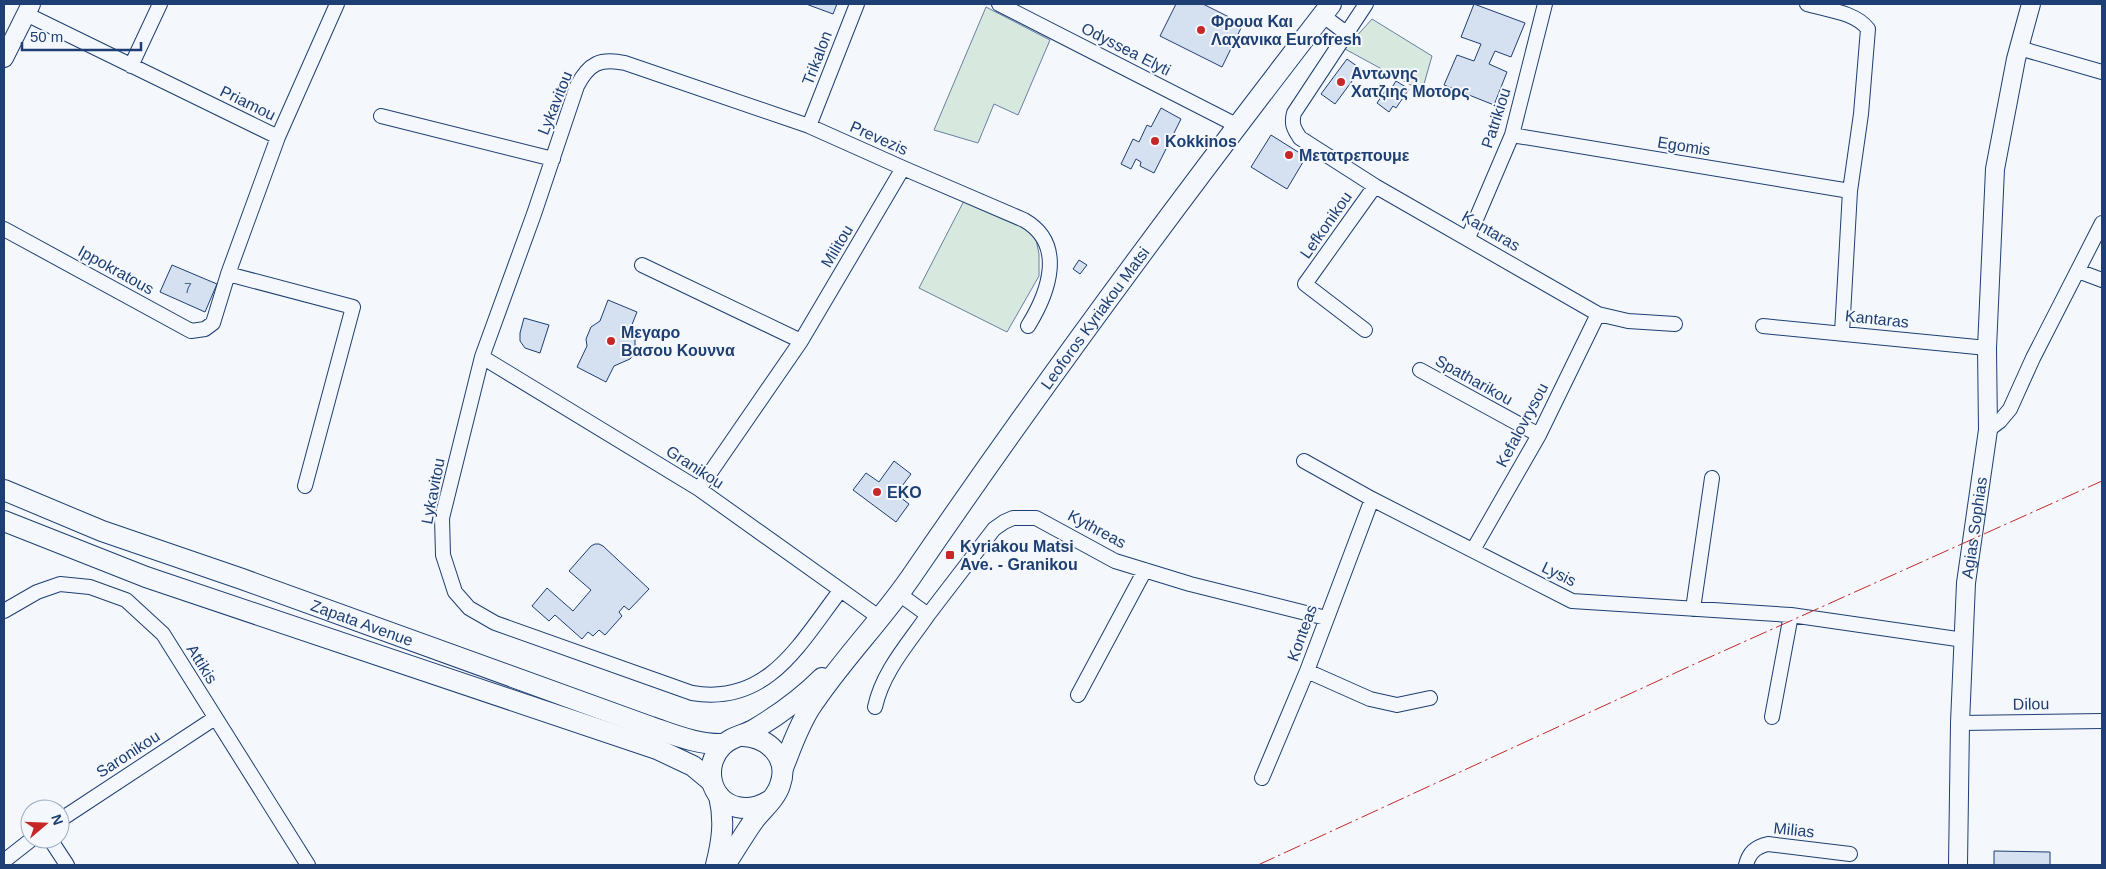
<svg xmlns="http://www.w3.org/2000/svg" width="2106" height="869" font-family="Arial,sans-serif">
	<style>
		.green { fill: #d7e8df; stroke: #687fa3 }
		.building { fill: #d5e0f0; stroke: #1d3f73 }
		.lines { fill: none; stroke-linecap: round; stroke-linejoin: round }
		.minor-casing { stroke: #1d3f73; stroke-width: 16 }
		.tertiary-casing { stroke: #1d3f73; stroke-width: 20 }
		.secondary-casing { stroke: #1d3f73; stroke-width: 22 }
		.minor { stroke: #f4f7fb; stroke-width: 14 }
		.tertiary { stroke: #f4f7fb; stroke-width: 18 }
		.secondary { stroke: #f4f7fb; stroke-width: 20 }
		.power { stroke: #c62828; stroke-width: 1; stroke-dasharray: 18 4 2.5 4; stroke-linecap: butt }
		.poi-dot { fill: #c62828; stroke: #f4f7fb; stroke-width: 2 }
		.labels { text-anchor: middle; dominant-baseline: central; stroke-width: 4; stroke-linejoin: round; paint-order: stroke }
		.number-label { font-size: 14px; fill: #4b6792 }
		.poi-label { font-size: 16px; font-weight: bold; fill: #1d3f73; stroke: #f4f7fb; text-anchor: start }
		.street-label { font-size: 16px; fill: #1d3f73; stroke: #f4f7fb }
	</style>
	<rect width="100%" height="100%" fill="#f4f7fb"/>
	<path class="green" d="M 986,7 L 1050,40 L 1018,115 L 994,104 L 978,143 L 934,130 Z
		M 1372,19 L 1432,56 L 1422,91 L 1345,49 Z
		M 967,195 L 1035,234 L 1039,254 L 1039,276 L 1007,332 L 919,288 Z"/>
	<path class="building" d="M 806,4 L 837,4 L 833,14 Z
		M 1176,4 L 1203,4 L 1243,24 L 1222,67 L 1160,36 Z
		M 1474,4 L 1525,23 L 1511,57 L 1495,51 L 1489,64 L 1507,72 L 1494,105 L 1444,85 L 1457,55 L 1474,61 L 1481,44 L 1461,37 Z
		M 1347,59 L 1361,69 L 1335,104 L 1321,94 Z
		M 1396,81 L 1409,89 L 1396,108 L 1393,106 L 1389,112 L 1377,103 L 1386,90 L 1389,92 Z
		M 1161,108 L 1181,119 L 1154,173 L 1140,166 L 1141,162 L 1136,159 L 1131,169 L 1121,164 L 1133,139 L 1139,142 L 1147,125 L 1151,127 Z
		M 1271,135 L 1306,157 L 1287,189 L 1251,167 Z
		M 1079,260 L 1087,265 L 1080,274 L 1073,269 Z
		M 172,265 L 217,284 L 205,312 L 160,292 Z
		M 608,300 L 637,312 L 631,327 L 635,333 L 635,352 L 630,359 L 614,366 L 606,382 L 577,367 L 587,346 L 586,339 L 591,327 L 600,321 Z
		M 524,318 L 549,325 L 540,353 L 525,348 L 520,341 L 520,333 Z
		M 894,461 L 911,474 L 896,494 L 909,504 L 896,522 L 853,490 L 866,473 L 879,482 Z
		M 595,544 L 599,544 L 603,546 L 649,589 L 629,610 L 624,606 L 619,612 L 622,616 L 605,635 L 599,630 L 593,636 L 588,632 L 582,639 L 555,615 L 549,621 L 532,606 L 547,588 L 573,611 L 591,590 L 569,571 L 591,546 Z
		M 1994,851 L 2050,852 L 2050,865 L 1994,865 Z"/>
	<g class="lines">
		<g class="minor-casing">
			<path id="minor" d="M 999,4 L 1238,126
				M 1366,4 L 1294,113 C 1291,124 1294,129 1300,138 L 1375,186 L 1598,314 L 1628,321 L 1675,324
				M 1807,4 C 1827,10 1855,12 1868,29 L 1861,114 L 1850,191 L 1842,333
				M 1322,15 L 1346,33
				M 2019,48 L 2102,72
				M 131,66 L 160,4
				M 381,116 L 553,159
				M 809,126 L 857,4
				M 1512,135 L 1850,191
				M 278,137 L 337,4
				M 4,229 L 191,331 L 205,329 L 213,323 L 228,274 L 278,137 L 26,14
				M 1468,238 L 1512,135 L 1545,4
				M 642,265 L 801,341
				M 2078,271 L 2102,280
				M 228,274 L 353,307 L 305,486
				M 1763,326 L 1987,348
				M 1365,330 L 1305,284 L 1375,186
				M 482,357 L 699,489 L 880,618
				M 1420,370 L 1539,435
				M 1988,430 L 2000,421 L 2010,409 L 2033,358 L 2102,223
				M 1304,461 L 1372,499 L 1572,601 L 1791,615 L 1964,640
				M 699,489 L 801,341 L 903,168
				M 1473,550 L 1539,435 L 1598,314
				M 840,591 C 800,643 768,706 692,693 L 495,623 L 469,608 L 455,592 L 443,555 L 442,518 L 482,357 L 534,214 L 577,86 C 589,63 600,58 625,63 L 809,126 L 903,168 L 1024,220 C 1066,244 1049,292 1028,326
				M 899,594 L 928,615 L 994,529 L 1004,522 L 1013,518 L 1036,518 L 1115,561 L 1190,584 L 1326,618
				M 1693,609 L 1712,478
				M 4,611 L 37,592 L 60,584 L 90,587 L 126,600 L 163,634 L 308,865
				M 1307,671 L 1370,699 L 1397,705 L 1430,698
				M 1078,695 L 1145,570
				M 875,707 C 883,671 908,644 928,615
				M 1772,717 L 1791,615
				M 1960,723 L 2102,721
				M 1262,778 L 1307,671 L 1372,499
				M 60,820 L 215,718
				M 50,839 L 67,865
				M 4,861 L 32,839
				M 1746,865 C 1749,853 1755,847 1768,844 L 1850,854"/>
		</g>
		<g class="tertiary-casing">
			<g id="tertiary">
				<path d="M 4,58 L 31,4"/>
				<path id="s1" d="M 1958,865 L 1960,723 L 1966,583 L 1988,430 L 1987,348 L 1995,169 L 2016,59 L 2031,4"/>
			</g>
		</g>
		<g class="secondary-casing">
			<g id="secondary">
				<path id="s2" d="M 4,490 L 102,531 L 242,579 L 651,727 C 675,735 698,745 724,744"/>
				<path d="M 4,521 L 146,577 L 657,749 L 693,766 L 711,781"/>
				<path id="s3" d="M 783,768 C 791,748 798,727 810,708 C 840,662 880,622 911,577 C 1045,381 1186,191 1331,4"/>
				<path d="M 769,801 C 759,807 749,810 737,807 C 709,800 703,765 722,746 C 730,737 745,735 755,729 C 780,714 802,698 822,678"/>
				<path d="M 716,865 C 722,841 725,821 719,796"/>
				<path d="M 725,865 C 735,850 744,834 755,819 C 763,809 776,798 780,785 C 790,758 768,737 743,736"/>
			</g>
		</g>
		<use href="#minor" class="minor"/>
		<use href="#tertiary" class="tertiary"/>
		<use href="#secondary" class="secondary"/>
		<path class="power" d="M 1258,865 L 1699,662 L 2102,481"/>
	</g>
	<g class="poi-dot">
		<circle cx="1201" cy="30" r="5"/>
		<circle cx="1341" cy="82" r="5"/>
		<circle cx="1155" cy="141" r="5"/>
		<circle cx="1289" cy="155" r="5"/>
		<circle cx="611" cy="341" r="5"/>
		<circle cx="877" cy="492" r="5"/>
		<rect x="945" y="550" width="10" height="10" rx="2.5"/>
	</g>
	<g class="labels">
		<g class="number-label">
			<text x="188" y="288">7</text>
		</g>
		<g class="poi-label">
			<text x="1211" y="21">Φρουα Και<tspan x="1211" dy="18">Λαχανικα Eurofresh</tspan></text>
			<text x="1351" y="73">Αντωνης<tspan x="1351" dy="18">Χατζιης Μοτορς</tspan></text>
			<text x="1165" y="141">Kokkinos</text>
			<text x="1299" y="155">Μετατρεπουμε</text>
			<text x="621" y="332">Μεγαρο<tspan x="621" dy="18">Βασου Κουννα</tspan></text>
			<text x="887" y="492">EKO</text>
			<text x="960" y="546">Kyriakou Matsi<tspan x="960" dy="18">Ave. - Granikou</tspan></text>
		</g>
		<g class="street-label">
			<text transform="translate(1126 49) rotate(27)">Odyssea Elyti</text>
			<text transform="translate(817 58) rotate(-69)">Trikalon</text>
			<text transform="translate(248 103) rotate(26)">Priamou</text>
			<text transform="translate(555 103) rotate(-68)">Lykavitou</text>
			<text transform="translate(1496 118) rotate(-72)">Patrikiou</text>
			<text transform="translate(879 138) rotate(24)">Prevezis</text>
			<text transform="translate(1684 146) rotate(9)">Egomis</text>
			<text transform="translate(1326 225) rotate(-55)">Lefkonikou</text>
			<text transform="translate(1491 231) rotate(30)">Kantaras</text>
			<text transform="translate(837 246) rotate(-59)">Militou</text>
			<text transform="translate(116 270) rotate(29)">Ippokratous</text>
			<text stroke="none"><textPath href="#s3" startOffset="549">Leoforos Kyriakou Matsi</textPath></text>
			<text transform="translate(1877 319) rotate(6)">Kantaras</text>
			<text transform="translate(1474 380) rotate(29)">Spatharikou</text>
			<text transform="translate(1522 425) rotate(-62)">Kefalovrysou</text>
			<text transform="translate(695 467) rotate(33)">Granikou</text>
			<text transform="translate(433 491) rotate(-79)">Lykavitou</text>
			<text stroke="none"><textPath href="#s1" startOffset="338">Agias Sophias</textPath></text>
			<text transform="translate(1097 529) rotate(28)">Kythreas</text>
			<text transform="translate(1559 574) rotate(26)">Lysis</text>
			<text stroke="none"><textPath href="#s2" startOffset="382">Zapata Avenue</textPath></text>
			<text transform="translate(1302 633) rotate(-70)">Konteas</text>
			<text transform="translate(202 664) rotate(58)">Attikis</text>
			<text transform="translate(2031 704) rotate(-1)">Dilou</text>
			<text transform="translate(128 754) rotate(-33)">Saronikou</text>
			<text transform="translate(1794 830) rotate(6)">Milias</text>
		</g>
	</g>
	<rect width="2106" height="869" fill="none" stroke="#1d3f73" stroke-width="10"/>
	<g transform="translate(45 824) rotate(71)"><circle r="24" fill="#f4f7fb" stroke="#9eadc5"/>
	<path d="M0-4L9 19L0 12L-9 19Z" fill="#c62828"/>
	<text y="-8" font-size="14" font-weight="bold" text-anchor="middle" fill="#1d3f73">N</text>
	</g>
	<path d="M22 42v8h119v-8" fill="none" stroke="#1d3f73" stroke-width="2.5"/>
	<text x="30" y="42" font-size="15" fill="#1d3f73" stroke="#f4f7fb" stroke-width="4" paint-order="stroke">50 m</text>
</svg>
